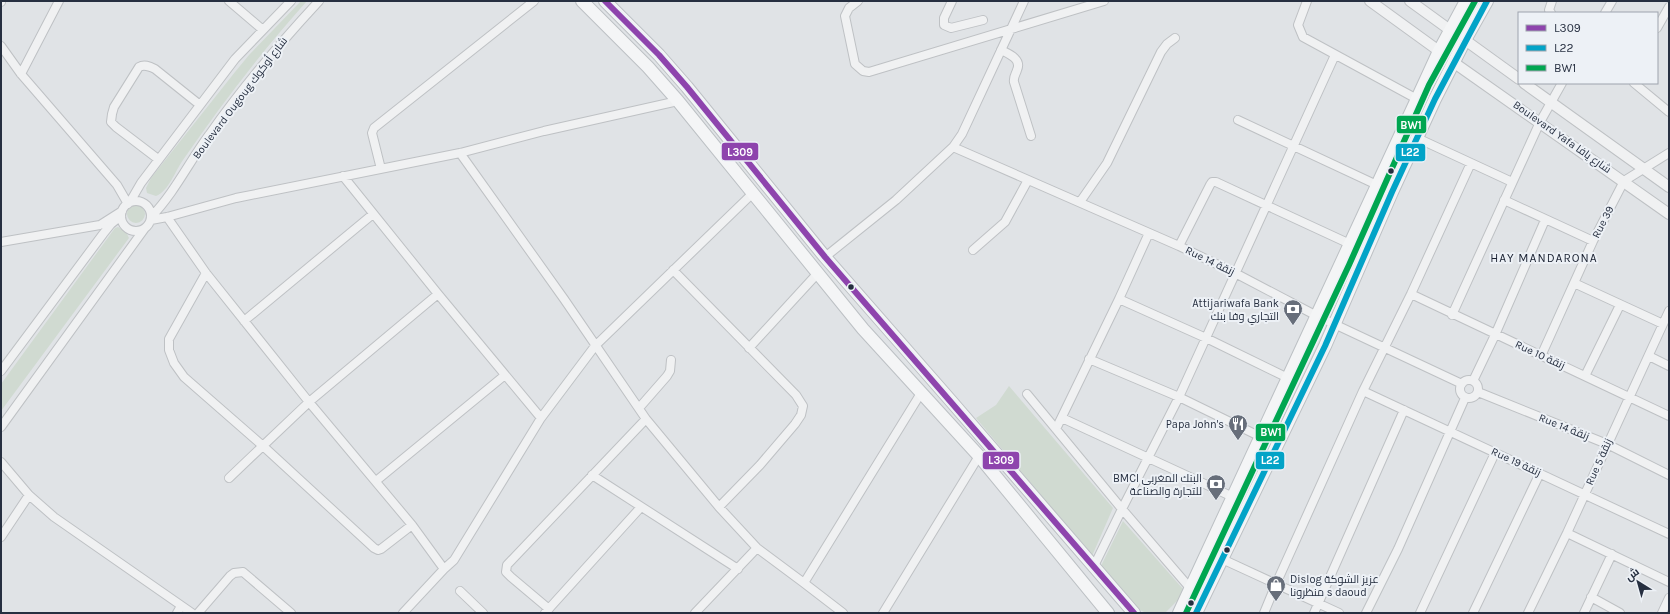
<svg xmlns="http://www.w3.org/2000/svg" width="1670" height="614" font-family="Karla,Cairo,sans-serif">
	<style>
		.green { fill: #d0dad1 }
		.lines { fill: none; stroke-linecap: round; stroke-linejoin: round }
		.minor-casing { stroke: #bec1c4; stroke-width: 10 }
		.tertiary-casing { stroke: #bec1c4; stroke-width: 12 }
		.primary-casing { stroke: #bcc0c4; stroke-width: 14 }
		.minor { stroke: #f0f1f2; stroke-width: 8 }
		.tertiary { stroke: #f0f1f2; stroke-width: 10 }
		.primary { stroke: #f4f5f6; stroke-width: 12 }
		.bus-1-casing { stroke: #edf1f6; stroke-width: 9 }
		.bus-2-casing { stroke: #edf1f6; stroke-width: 9 }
		.bus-3-casing { stroke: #edf1f6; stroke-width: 9 }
		.bus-1 { stroke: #8e44ad; stroke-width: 6 }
		.bus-2 { stroke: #02a3c7; stroke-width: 6 }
		.bus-3 { stroke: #00a651; stroke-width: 6 }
		.bus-dot { fill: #262f40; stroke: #edf1f6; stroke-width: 1.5 }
		.labels { text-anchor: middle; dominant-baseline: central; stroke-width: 4; stroke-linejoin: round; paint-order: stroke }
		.street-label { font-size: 11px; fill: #262f40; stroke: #edf1f6 }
		.poi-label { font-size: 11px; fill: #262f40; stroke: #edf1f6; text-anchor: end }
		.neighbourhood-label { font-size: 12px; letter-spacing: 1px; fill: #192030; stroke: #edf1f6 }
		.line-badge { stroke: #edf1f6; stroke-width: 1.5 }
		.badge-label { font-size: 11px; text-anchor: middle; font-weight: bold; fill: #fff }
	</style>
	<rect width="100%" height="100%" fill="#e0e3e6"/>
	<path class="green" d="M 301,1 L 307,1 C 262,51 221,105 183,160 C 175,171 169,191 156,196 L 147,193 L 146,188 L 151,178 L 235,72 L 249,55 Z
		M127 214a9 9 0 1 1 18 0a9 9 0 1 1-18 0Z
		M 118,227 L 126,232 L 129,238 L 1,411 L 1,384 L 115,228 Z
		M 1009,386 L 1113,508 L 1092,556 L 976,418 L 996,405 Z
		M 1123,521 L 1183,589 L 1181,597 L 1165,613 L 1146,613 L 1136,608 L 1100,568 Z"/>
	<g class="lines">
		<g class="minor-casing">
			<path id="minor" d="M 229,1 L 263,30
				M 858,1 L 849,8 L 845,16 L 855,64 L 863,71 L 869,72 L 1104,1
				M 952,1 L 944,18 L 944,25 L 951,28 L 983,20
				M 1307,1 L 1298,25 L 1303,37 L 1417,99
				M 1,2 L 1,1
				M 1551,13 L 1549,10 L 1552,1
				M 1605,13 L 1612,1
				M 1657,28 L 1669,7
				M 1,46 L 21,74 L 117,185 L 128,204
				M 1001,50 C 1009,54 1022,59 1017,70 C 1016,74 1013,77 1014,82 L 1031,136
				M 21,74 L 59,1
				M 1634,83 L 1669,112
				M 1238,120 L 1377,185
				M 1417,138 L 1512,182
				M 953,147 L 1179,246 L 1235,273 L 1317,316 L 1462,384
				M 460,153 L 564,299 L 646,419 L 719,507 L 757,548 L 804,583 L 921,393
				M 158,159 L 116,127 L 111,122 L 112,114 L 114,107 L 139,67 C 144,64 149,66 155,69 L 200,105
				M 381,169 L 372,133 L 374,128 L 534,1
				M 343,176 L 438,294 L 541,418 L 595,346 L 753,193
				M 1504,200 L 1593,241
				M121 216a15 15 0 1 1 30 0a15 15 0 1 1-30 0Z
				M 130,202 L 141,183 L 235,59 L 291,1
				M 1080,202 L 1107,163 L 1161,52 L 1167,44 L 1175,38
				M 151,217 C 175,192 189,162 209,135 C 242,88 280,43 319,1
				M 167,217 L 206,273 L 309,402 L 412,525 L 444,569
				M 151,220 L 167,217 L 236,198 L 460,153 L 544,131 L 678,101
				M 1,242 L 100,225 L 122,211
				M 1179,246 L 1210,185 L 1212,182 L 1216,182 L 1350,244
				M 973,250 L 1005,222 L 1028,180
				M 825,257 L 896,200 L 953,147 L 962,134 L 1024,1
				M 673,270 L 796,395 L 803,406 L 801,415 L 795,424 L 760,465 L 719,507
				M 206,273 L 169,339 L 169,350 L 174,363 L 184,377 L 263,446 L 374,548 L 378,550 L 381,549 L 412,525
				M 1574,283 L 1663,324
				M 1411,294 L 1669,416
				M 1119,299 L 1206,338 L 1288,378
				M 1452,315 L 1540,122 L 1562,83
				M 244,321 L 373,214
				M 749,348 L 817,274
				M 1541,356 L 1593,241 L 1624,181 L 1669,153
				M 1649,356 L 1669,366
				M 1089,359 L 1179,397 L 1261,437
				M 1,371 L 103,234 L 111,224 L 121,216
				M 1585,376 L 1620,305
				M1460 389a9 9 0 1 1 18 0a9 9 0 1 1-18 0Z
				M 1473,381 L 1495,335 L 1545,220
				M 1363,391 L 1669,534
				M 1478,392 L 1607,444 L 1669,475
				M 1027,394 L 1122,509 L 1190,588
				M 639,408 L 667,376 L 670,371 L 671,360
				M 1062,418 L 1233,497
				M 1,427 L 145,228
				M 1056,429 L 1119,299 L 1149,233
				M 1,462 L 29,495 L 54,517 L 192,613
				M 592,475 L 738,569
				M 229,478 L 309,402 L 438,294
				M 376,481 L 505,375
				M 1567,533 L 1669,582
				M 1,537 L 29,495
				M 1222,559 L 1339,613
				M 1093,568 L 1122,509 L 1179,397 L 1335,55
				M 804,583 L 843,613
				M 460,591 L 483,613
				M 1591,597 L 1620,613
				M 549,609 L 511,577 L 506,572 L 507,565 L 646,419
				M 177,613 L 181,606
				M 198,613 L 230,576 L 234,573 L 243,572 L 291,613
				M 403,613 L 444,569 L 454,560 L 541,418
				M 545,613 L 641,507
				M 695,613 L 757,548
				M 883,613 L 979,456
				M 1264,613 L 1276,584 L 1363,391 L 1411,294 L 1471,163
				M 1314,613 L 1404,410
				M 1366,613 L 1398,549 L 1465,398
				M 1420,613 L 1495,453
				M 1473,613 L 1540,473
				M 1528,613 L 1567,533 L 1669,311
				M 1584,613 L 1612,554
				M 1662,613 L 1669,598"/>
		</g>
		<g class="tertiary-casing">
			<path id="tertiary" d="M 1370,1 L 1439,51
				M 1410,1 L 1450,30
				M 1465,40 L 1519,79
				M 1453,62 L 1669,214
				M 1524,83 L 1669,187"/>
		</g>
		<g class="primary-casing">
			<path id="primary" d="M 582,1 L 648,67 L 678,101 L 863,329 L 979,456 L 1108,613
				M 605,1 L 659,55 L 687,87 L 825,257 L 951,401 L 1134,613
				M 1179,613 L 1417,99 L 1439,51 L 1466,1
				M 1196,613 L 1325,346 L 1392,192 L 1435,99 L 1465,40 L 1487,1"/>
		</g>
		<use href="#minor" class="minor"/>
		<use href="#tertiary" class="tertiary"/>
		<use href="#primary" class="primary"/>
		<g class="bus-1-casing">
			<path id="bus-1" d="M 605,1 L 659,55 L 687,87 L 825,257 L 1134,613"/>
		</g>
		<g class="bus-2-casing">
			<path id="bus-2" d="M 1196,613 L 1325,346 L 1392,192 L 1435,99 L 1487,1"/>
		</g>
		<g class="bus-3-casing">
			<path id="bus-3" d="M 1186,613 L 1349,265 L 1429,85 L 1475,1"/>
		</g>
		<use href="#bus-1" class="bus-1"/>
		<use href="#bus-2" class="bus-2"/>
		<use href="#bus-3" class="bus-3"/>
	</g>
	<defs>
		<g id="bank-pin" transform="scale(1)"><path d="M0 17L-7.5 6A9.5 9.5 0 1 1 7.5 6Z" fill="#676e7a" stroke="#edf1f6"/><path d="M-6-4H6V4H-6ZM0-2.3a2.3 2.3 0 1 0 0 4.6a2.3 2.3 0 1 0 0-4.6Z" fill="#fff"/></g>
		<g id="restaurant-pin" transform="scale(1)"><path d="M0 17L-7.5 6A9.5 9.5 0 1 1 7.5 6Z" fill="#676e7a" stroke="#edf1f6"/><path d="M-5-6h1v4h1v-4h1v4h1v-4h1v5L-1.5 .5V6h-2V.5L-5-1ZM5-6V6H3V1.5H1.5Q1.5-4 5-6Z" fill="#fff"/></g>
		<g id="shop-pin" transform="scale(1)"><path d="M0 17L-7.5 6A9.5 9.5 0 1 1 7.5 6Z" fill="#676e7a" stroke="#edf1f6"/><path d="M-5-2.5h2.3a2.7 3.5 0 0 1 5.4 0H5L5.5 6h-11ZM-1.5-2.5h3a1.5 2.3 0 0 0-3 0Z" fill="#fff"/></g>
	</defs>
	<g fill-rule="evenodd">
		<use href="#bank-pin" x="1293" y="309"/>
		<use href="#restaurant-pin" x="1238" y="424"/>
		<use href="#bank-pin" x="1216" y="484"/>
		<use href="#shop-pin" x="1276" y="585"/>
	</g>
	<g class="bus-dot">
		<circle cx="1391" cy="171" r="3.5"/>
		<circle cx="851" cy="287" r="3.5"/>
		<circle cx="1227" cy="550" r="3.5"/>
		<circle cx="1191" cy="603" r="3.5"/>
	</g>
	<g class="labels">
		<g class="street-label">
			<text transform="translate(240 98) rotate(-53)">Boulevard Ougoug شارع أوكوك</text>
			<text transform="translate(1562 137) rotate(35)">Boulevard Yafa شارع يافا</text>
			<text transform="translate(1603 222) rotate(-63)">Rue 39</text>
			<text transform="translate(1210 261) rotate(26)">Rue 14 زنقة</text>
			<text transform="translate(1540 355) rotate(25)">Rue 10 زنقة</text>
			<text transform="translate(1564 427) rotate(22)">Rue 14 زنقة</text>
			<text transform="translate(1516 462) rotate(25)">Rue 19 زنقة</text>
			<text transform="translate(1599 462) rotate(-66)">Rue 5 زنقة</text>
		</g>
		<g class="poi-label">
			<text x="1279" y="303">Attijariwafa Bank<tspan x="1279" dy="13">التجاري وفا بنك</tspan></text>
			<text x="1224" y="424">Papa John's</text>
			<text x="1202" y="478">BMCI البنك المغربي<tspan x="1202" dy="13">للتجارة والصناعة</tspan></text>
			<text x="1290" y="579" text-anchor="start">Dislog عزيز الشوكة<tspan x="1290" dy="13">منظرونا s daoud</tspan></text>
		</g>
		<g class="neighbourhood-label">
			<text x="1544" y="258">HAY MANDARONA</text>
		</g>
	</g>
	<g class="line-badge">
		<rect x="1396" y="115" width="31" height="19" rx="4" fill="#00a651"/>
		<rect x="721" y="142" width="38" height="19" rx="4" fill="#8e44ad"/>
		<rect x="1395" y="143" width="31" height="19" rx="4" fill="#02a3c7"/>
		<rect x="1255" y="423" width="31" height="19" rx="4" fill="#00a651"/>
		<rect x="982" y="451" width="38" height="19" rx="4" fill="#8e44ad"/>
		<rect x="1255" y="451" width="30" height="19" rx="4" fill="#02a3c7"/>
	</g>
	<g class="badge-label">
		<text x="1411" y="129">BW1</text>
		<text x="740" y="156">L309</text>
		<text x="1410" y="156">L22</text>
		<text x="1271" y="436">BW1</text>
		<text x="1001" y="464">L309</text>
		<text x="1270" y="464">L22</text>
	</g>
	<rect width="1670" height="614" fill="none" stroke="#262f40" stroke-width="4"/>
	<rect x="1518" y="12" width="140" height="72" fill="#edf1f6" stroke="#9da3ad"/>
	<rect x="1526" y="25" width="20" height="6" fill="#8e44ad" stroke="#9da3ad"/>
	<text x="1554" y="32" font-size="12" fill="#262f40">L309</text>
	<rect x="1526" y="45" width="20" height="6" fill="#02a3c7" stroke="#9da3ad"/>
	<text x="1554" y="52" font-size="12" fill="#262f40">L22</text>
	<rect x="1526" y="65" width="20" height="6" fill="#00a651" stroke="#9da3ad"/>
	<text x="1554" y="72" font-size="12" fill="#262f40">BW1</text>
	<g transform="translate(1638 582) rotate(323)" stroke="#edf1f6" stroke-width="3" paint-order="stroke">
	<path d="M0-3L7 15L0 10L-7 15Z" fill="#262f40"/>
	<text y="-6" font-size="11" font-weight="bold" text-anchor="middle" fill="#262f40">ش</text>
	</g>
</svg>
